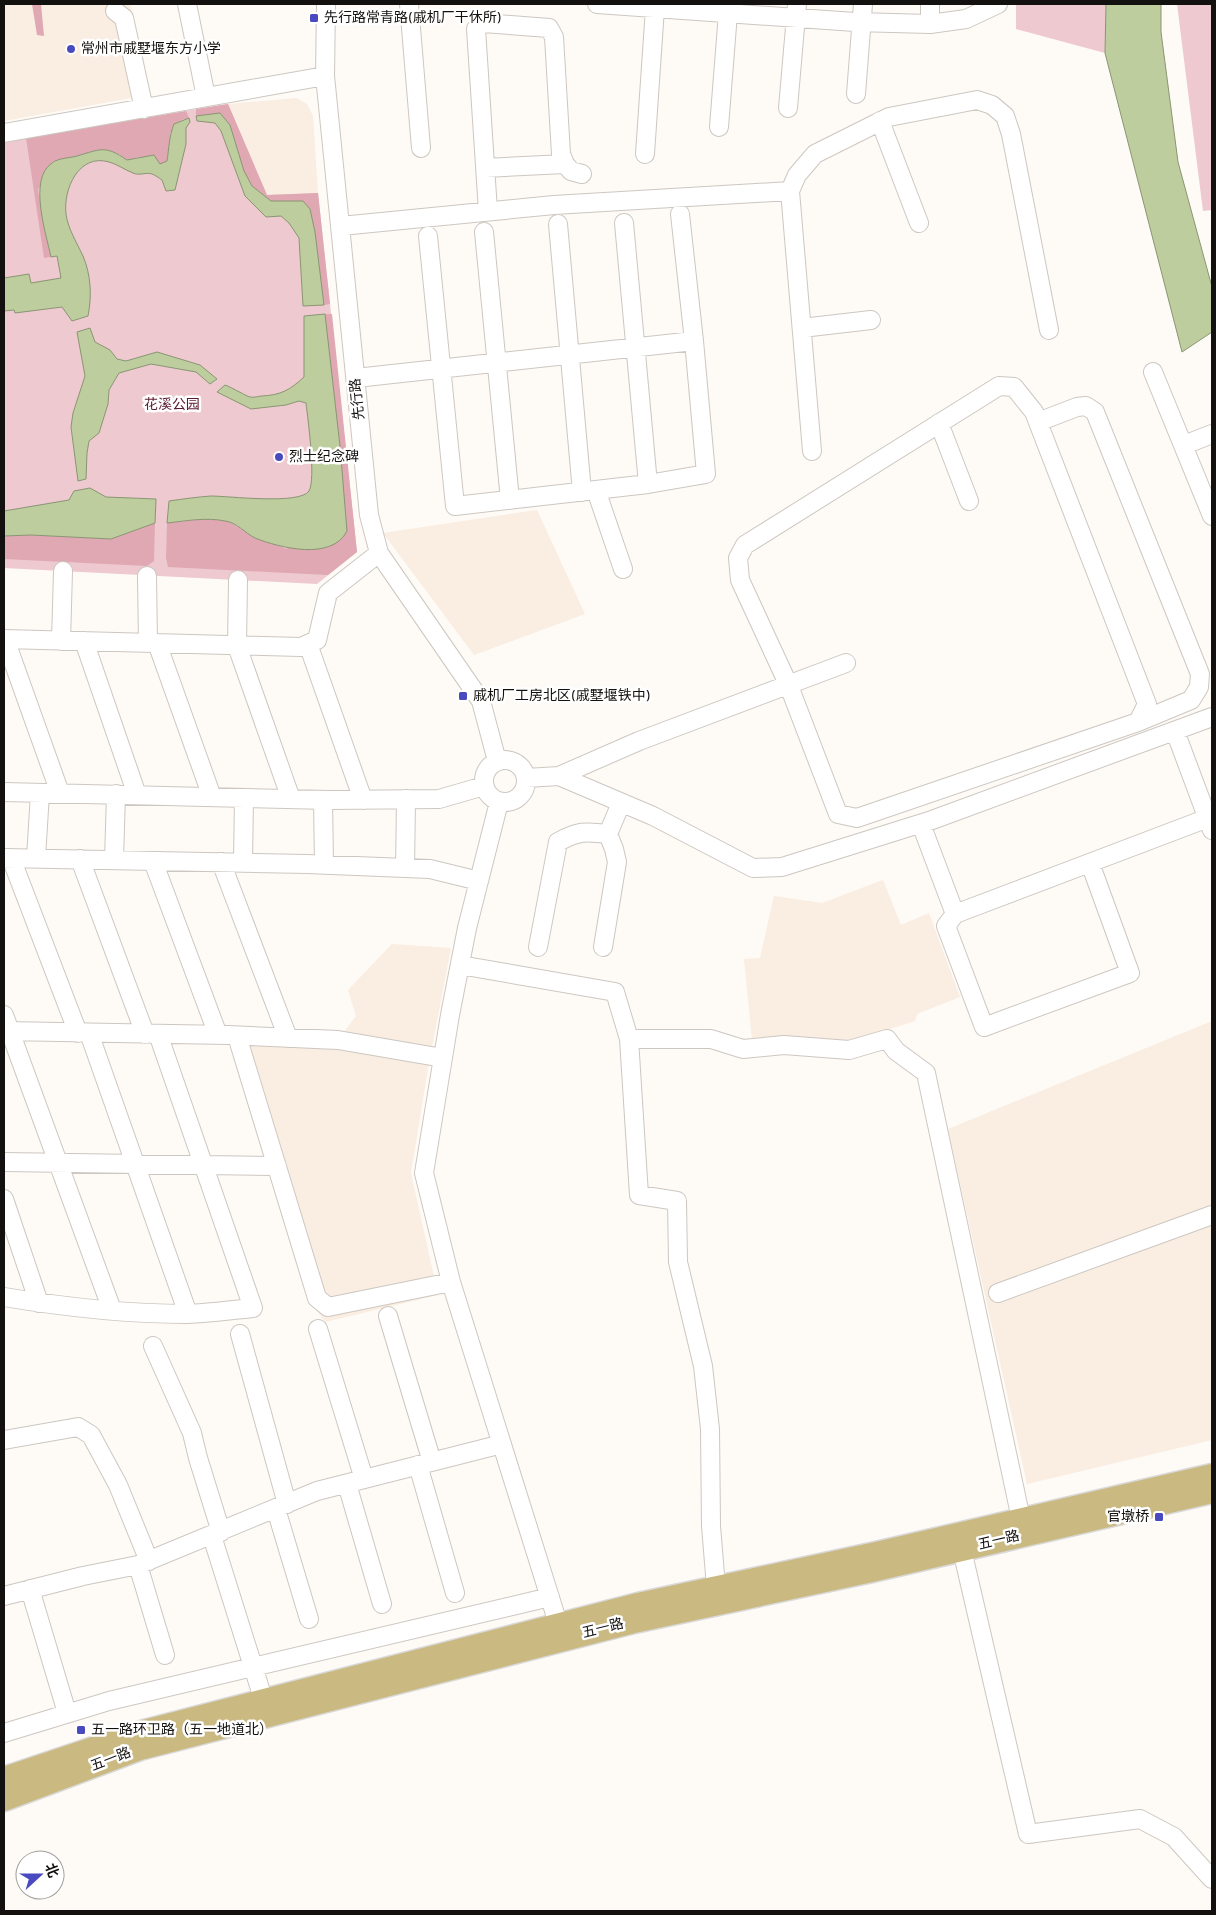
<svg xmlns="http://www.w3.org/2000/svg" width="1216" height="1915" font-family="Overpass,'Noto Sans SC',sans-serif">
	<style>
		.built { fill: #faede1 }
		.green { fill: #eec9d0 }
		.forest { fill: #dfa8b3 }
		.water { fill: #bdcd9e; stroke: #8a9573 }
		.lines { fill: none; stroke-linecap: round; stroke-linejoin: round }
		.minor-casing { stroke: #cdc7c1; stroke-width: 20 }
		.major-casing { stroke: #d9d9d9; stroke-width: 25 }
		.minor { stroke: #fff; stroke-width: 18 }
		.major { stroke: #caba81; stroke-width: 22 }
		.poi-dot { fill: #494ac0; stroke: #fff; stroke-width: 2 }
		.labels { text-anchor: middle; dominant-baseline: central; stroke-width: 5; stroke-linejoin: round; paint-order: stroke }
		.poi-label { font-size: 14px; fill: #13110f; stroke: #fff; text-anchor: start }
		.street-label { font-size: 14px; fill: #13110f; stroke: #fff }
		.park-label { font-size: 14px; fill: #5b1a2e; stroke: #fff }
	</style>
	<rect width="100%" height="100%" fill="#fefaf6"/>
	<path class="built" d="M 4,4 L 130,4 L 148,95 L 4,121 Z
		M 297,98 L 307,104 L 313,116 L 318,193 L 267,195 L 228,104 Z
		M 537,510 L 585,614 L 474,655 L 383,533 Z
		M 883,880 L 901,925 L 929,913 L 960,997 L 917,1014 L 915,1021 L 848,1042 L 752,1040 L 744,959 L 760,958 L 774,896 L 822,903 Z
		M 392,944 L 451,948 L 428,1068 L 411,1173 L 438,1295 L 325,1322 L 309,1300 L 228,1035 L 338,1040 L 356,1016 L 348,990 Z
		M 1212,1021 L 1212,1440 L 1027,1484 L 948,1129 Z"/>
	<path class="green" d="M 1016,4 L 1106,4 L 1105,53 L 1016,29 Z
		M 1177,4 L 1212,4 L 1212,210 L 1203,211 Z
		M 228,104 L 267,195 L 318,193 L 357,552 L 317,584 L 4,568 L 4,141 Z"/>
	<path class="forest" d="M 32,4 L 41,4 L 44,36 L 37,35 Z
		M 228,104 L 267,195 L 318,193 L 330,304 L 324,305 L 315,232 L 286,201 L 271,201 L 252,186 L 244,171 L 230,125 L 220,113 L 196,116 L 196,109 Z
		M 186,111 L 189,118 L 181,120 L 170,133 L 170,143 L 167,162 L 160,164 L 139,157 L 127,160 L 119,154 L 73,157 L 52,162 L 38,190 L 51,257 L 44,258 L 26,138 Z
		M 325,314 L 332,314 L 357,552 L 328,575 L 168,567 L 166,558 L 167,523 L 206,519 L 228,521 L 254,537 L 287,549 L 340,446 Z
		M 155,523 L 154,561 L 147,566 L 4,559 L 4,536 L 31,535 L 111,539 Z"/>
	<path class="water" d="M 1106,4 L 1161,4 L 1161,32 L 1178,162 L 1212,287 L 1212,332 L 1182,352 L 1105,53 Z
		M 220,113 L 230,125 L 244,171 L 252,186 L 271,201 L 303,201 L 310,209 L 315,232 L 324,305 L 303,306 L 299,238 L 289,223 L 281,216 L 266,217 L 245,196 L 221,131 L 215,123 L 197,121 L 196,116 Z
		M 189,118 L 190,122 L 186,128 L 186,144 L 175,190 L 166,191 L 162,180 C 159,178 155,175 152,174 C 146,172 139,176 133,173 C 125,170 117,164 109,162 C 79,153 63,189 66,214 C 68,229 77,243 83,256 C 91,275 92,296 88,316 L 72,321 L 62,307 L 15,313 L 14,310 L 4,311 L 4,278 L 29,274 L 31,283 L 61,278 L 57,256 L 51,257 C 46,233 28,179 52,163 C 58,158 70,158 77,156 C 101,149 105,145 127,160 L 154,155 L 160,164 L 167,161 C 169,149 169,136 174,124 Z
		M 325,314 L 340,446 L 347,531 C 332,561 280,548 255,538 C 245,533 236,522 225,521 C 206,517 186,521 167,523 L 169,501 C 183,499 197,497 211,496 C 228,496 300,505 309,491 C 316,479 308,420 306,403 L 299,401 L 286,405 L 251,409 L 217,392 L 225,385 C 233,388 246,396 250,397 C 254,398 259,396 262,396 C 281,395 290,390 304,377 L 304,316 Z
		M 90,328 L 95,342 L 110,350 L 117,359 L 126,361 L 157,352 L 200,365 L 217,379 L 210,384 L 196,372 L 151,364 L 119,373 L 109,390 L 108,404 L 99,433 L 89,441 L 87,453 L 86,479 L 78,481 L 71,427 L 73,413 L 85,376 L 77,332 Z
		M 90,488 L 106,497 L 156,499 L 155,523 L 111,539 L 31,535 L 4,536 L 4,511 L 69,500 L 74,491 Z"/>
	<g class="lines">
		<g class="minor-casing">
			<path id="minor" d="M 187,4 L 206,97
				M 326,4 L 325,76 L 369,515 L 379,553 L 481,701 L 497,761
				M 409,4 L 421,148
				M 597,4 L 855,22 L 930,24 L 966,19 L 998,4
				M 115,11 L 124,18 L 144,109
				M 930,24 L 930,4
				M 856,94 L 863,4
				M 788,108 L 797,4
				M 880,121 L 919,223
				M 719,127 L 728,13
				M 4,133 L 325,76
				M 645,154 L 655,8
				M 485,168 L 565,164 L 571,171 L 582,174
				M 488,211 L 476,29 L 483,23 L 549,28 L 554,37 L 561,154 L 565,164
				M 558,224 L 582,492
				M 341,226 L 554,205 L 790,191
				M 484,232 L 510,500
				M 428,236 L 455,506 L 648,484 L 624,223
				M 802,328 L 871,320
				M 1153,372 L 1212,516
				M 356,378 L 694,341
				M 999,386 L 1014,387 L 1034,412 L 1147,704 L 1138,722 L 857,818 L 838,814 L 789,686 L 740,580 L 738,558 L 745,545 Z
				M 1038,422 L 1077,407 L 1086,406 L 1095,412 L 1200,674 L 1199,687 L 1191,700 L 1138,722
				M 939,423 L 969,501
				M 1184,445 L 1212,434
				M 812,451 L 790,191 L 797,175 L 815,154 L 889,117 L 977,100 L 992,105 L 1005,116 L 1011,134 L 1049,330
				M 648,484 L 706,474 L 694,341 L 680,214
				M 596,490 L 623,569
				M 147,576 L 148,643
				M 238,580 L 237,646 L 291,799
				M 4,639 L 301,647 L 317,640 L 328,593 L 379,553
				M 5,639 L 60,793
				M 61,641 L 63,571
				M 84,641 L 137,795
				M 157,643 L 212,797
				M 308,644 L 363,800
				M 1175,731 L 1212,830
				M484 781a21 21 0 1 1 42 0a21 21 0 1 1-42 0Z
				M 559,776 L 639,741 L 846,663
				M 526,778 L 559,776 L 653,816 L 753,868 L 782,867 L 932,820 L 1212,717
				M 4,792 L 329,800 L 439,799 L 484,786
				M 323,800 L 324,864
				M 499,802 L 467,928 L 450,1015 L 424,1173 L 451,1282 L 562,1636
				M 921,824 L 955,914
				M 608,834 L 621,803
				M 4,858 L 307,864 L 430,869 L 479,881
				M 11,858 L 78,1033
				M 36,858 L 40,793
				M 80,859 L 145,1034
				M 114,860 L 116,794
				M 153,861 L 218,1035
				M 221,862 L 288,1038
				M 243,862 L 244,798
				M 1090,863 L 1130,973 L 984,1027 L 946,926 L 955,914 L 1208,818
				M 405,868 L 406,799
				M 538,947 L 558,842 C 578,831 585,831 608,834 L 614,849 L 617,862 L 603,947
				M 460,965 L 615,992 L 629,1039 L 639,1195 L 677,1201 L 678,1262 L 703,1366 L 710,1429 L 711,1526 L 716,1587
				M 4,1015 L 112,1310
				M 4,1031 L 228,1035 L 338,1040 L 443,1058
				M 89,1033 L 188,1314
				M 237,1036 L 317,1298 L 328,1307 L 451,1282
				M 629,1039 L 711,1039 L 743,1049 L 784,1045 L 849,1050 L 887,1039 L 896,1051 L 926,1073 L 1021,1519
				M 4,1162 L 277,1166
				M 4,1199 L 39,1303
				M 998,1293 L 1212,1215
				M 4,1297 C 64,1307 126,1314 187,1314 C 209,1313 231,1310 253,1308 L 158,1034
				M 388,1316 L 432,1462
				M 318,1329 L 364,1479
				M 240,1334 L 287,1504
				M 153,1346 L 192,1433 L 198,1458 L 221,1532
				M 4,1440 L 78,1427 L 91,1435 L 118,1485 L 149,1561
				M 418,1465 L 455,1593
				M 347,1484 L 382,1604
				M 276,1509 L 309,1619
				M 212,1536 L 267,1711
				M 962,1550 L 1028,1834 L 1140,1819 L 1174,1837 L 1212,1879
				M 138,1565 L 165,1655
				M 30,1589 L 67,1713
				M 4,1596 L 83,1576 L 138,1565 L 317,1491 L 502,1444
				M 4,1733 L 109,1701 L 550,1597"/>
		</g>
		<g class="major-casing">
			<path id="major" d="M 4,1778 L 144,1731 L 638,1604 L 876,1553 L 1212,1475
				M 4,1800 L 140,1749 L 634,1622 L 872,1571 L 1212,1492"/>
		</g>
		<use href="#minor" class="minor"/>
		<use href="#major" class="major"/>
	</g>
	<g class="poi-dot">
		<rect x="309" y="13" width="10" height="10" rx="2.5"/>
		<circle cx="71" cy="49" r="5"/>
		<circle cx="279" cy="457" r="5"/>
		<rect x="458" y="691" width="10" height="10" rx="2.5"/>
		<rect x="1154" y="1512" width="10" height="10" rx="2.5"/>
		<rect x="76" y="1725" width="10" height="10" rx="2.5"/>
	</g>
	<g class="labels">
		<g class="poi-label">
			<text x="324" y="18">先行路常青路(戚机厂干休所)</text>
			<text x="81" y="49">常州市戚墅堰东方小学</text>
			<text x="289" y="457">烈士纪念碑</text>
			<text x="473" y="696">戚机厂工房北区(戚墅堰铁中)</text>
			<text x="1149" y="1517" text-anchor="end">官墩桥</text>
			<text x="91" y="1730">五一路环卫路（五一地道北）</text>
		</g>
		<g class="street-label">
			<text transform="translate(358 399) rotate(-96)">先行路</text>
			<text transform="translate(999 1541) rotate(-13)">五一路</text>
			<text transform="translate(603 1629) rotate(-14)">五一路</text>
			<text transform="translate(111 1760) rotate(-21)">五一路</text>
		</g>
		<g class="park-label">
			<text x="172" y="405">花溪公园</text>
		</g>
	</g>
	<rect width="1216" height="1915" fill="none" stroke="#13110f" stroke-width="10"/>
	<g transform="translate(40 1875) rotate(69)"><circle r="24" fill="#ffffff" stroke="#a1a09f"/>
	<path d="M0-4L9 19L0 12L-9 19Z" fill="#494ac0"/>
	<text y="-8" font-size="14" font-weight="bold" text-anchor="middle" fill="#13110f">北</text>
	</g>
</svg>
